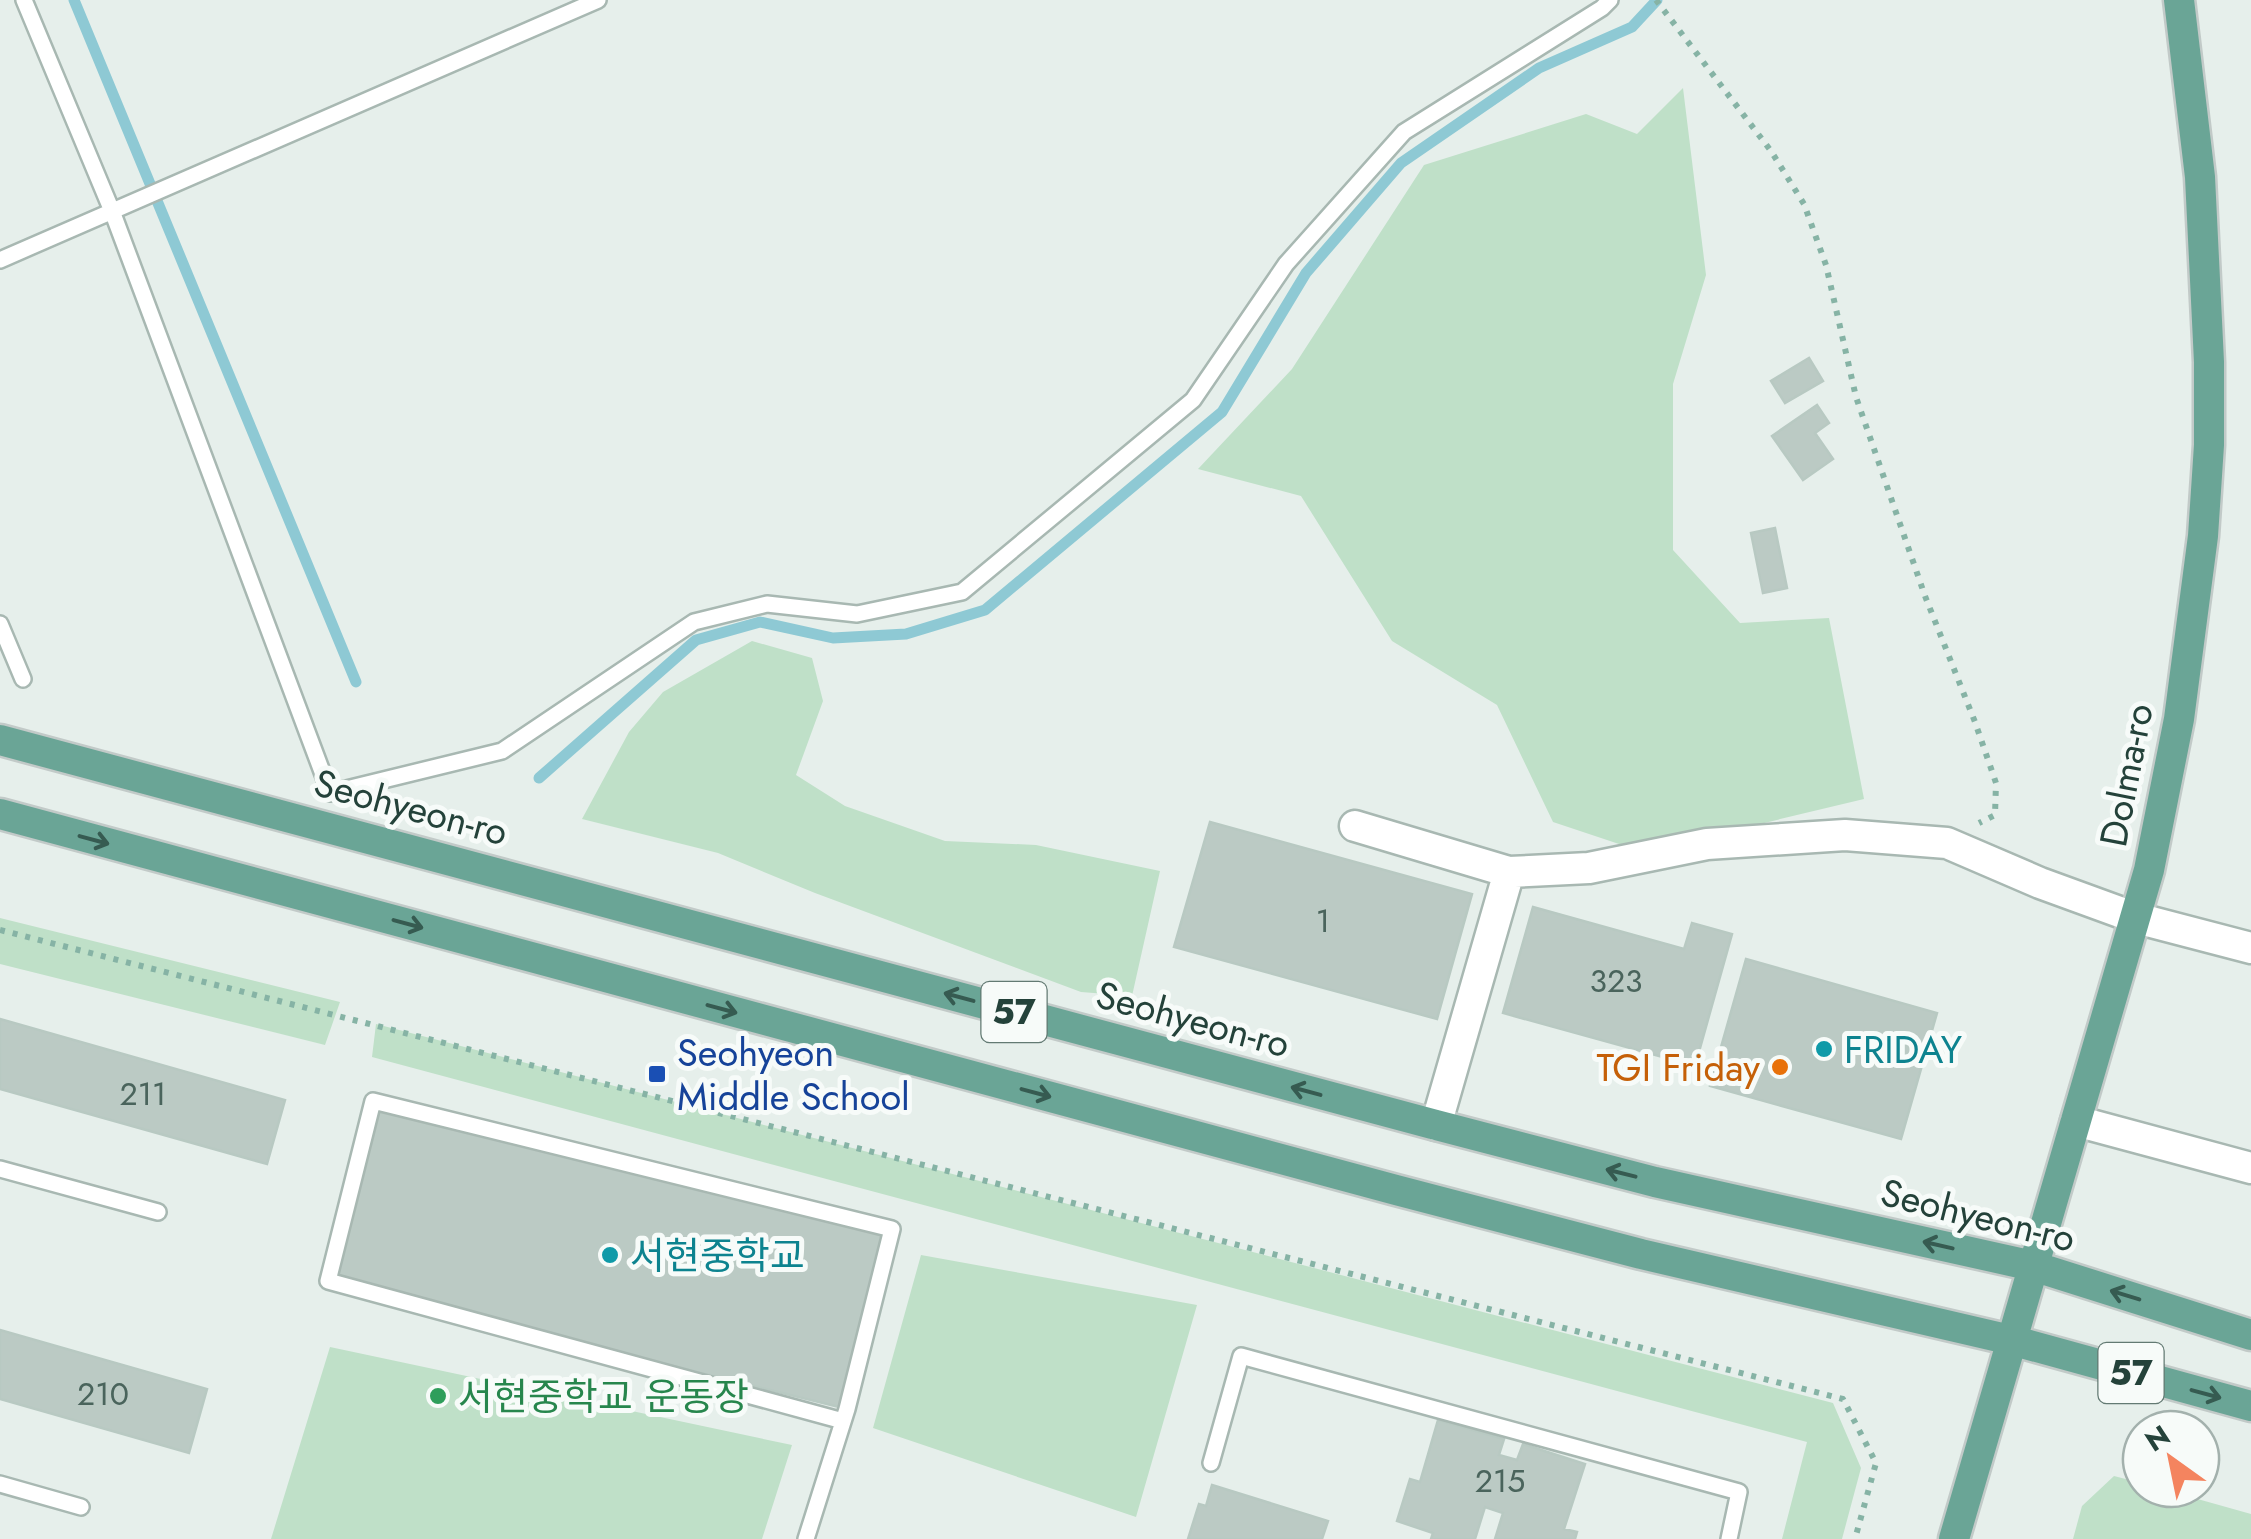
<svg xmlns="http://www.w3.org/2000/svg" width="2251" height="1539" font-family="Jost,'Noto Sans KR',sans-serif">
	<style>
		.green { fill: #bfe0c8 }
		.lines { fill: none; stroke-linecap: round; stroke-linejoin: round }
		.stream { stroke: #8ec9d4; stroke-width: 11 }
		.building { fill: #bbcac4; stroke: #b8c9c2; stroke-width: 2.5 }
		.service-casing { stroke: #a8b8b2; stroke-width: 20 }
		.minor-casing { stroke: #a8b8b2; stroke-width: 35 }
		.primary-casing { stroke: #c2cac8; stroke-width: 35 }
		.path { stroke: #86b3a5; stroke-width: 6; stroke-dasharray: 5 8; stroke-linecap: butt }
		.service { stroke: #fff; stroke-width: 15 }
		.minor { stroke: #fff; stroke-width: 30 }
		.primary { stroke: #6aa596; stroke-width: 30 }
		.oneway { stroke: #365b51 }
		.culture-dot { fill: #0f9aa8; stroke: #f7fbf9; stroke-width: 4 }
		.food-dot { fill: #e8710a; stroke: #f7fbf9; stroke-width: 4 }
		.transit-dot { fill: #1a4fb4; stroke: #f7fbf9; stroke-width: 4 }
		.leisure-dot { fill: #2e9e5b; stroke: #f7fbf9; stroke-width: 4 }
		.labels { text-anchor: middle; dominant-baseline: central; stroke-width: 10; stroke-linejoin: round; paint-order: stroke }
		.number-label { font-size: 32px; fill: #4a645c }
		.shield { fill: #f7fbf9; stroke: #637a73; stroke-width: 2.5 }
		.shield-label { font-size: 35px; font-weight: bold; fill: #24423a }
		.street-label { font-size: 38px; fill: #24423a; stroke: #f7fbf9 }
		.culture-label { font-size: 38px; fill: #0d838f; stroke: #f7fbf9; text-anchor: start }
		.transit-label { font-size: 38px; fill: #164399; stroke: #f7fbf9; text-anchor: start }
		.food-label { font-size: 38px; fill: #c56008; stroke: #f7fbf9; text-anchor: end }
		.leisure-label { font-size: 38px; fill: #27864d; stroke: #f7fbf9; text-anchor: start }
	</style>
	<rect width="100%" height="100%" fill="#e6efeb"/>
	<path class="green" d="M 1683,88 L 1706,275 L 1673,384 L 1673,550 L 1740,623 L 1829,618 L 1864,799 L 1643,852 L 1553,822 L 1497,705 L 1392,641 L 1301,496 L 1198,469 L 1292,369 L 1424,165 L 1586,114 L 1637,134 Z
		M 752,641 L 812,658 L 823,701 L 796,775 L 845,806 L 945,841 L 1036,845 L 1160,871 L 1132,996 L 1081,992 L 815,893 L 718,853 L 582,819 L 629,732 L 663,692 Z
		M 0,918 L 340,1002 L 325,1045 L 0,964 Z
		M 376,1024 L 1833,1403 L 1861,1468 L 1842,1539 L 1782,1539 L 1807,1442 L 372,1057 Z
		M 921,1255 L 1197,1305 L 1136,1517 L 873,1428 Z
		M 330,1347 L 792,1445 L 762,1539 L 271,1539 Z
		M 2114,1476 L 2141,1483 L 2141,1489 L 2162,1489 L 2251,1514 L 2251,1539 L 2073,1539 L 2082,1506 Z"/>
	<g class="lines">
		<path class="stream" d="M 74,0 L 356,682
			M 539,778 L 696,640 L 760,622 L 833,638 L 906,634 L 985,610 L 1222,412 L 1306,273 L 1401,163 L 1539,68 L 1632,27 L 1657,0"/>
	</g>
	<path class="building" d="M 1809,358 L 1823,381 L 1785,403 L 1771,381 Z
		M 1817,405 L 1829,423 L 1815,433 L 1833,459 L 1803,480 L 1772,436 Z
		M 1775,528 L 1787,588 L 1763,593 L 1751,533 Z
		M 1210,822 L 1472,894 L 1437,1019 L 1174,947 Z
		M 1533,907 L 1684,949 L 1692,923 L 1732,934 L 1695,1066 L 1503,1013 Z
		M 1746,959 L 1937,1013 L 1901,1139 L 1710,1086 Z
		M 0,1019 L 285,1100 L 267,1164 L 0,1089 Z
		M 373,1101 L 892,1229 L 847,1409 L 328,1281 Z
		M 0,1330 L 207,1389 L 189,1453 L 0,1399 Z
		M 1438,1420 L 1504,1439 L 1499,1455 L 1517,1460 L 1523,1444 L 1585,1464 L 1564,1529 L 1577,1532 L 1575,1539 L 1495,1539 L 1503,1513 L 1485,1507 L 1475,1539 L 1431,1539 L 1433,1533 L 1397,1521 L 1410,1479 L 1420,1482 Z
		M 1212,1485 L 1328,1521 L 1322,1539 L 1188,1539 L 1199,1504 L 1206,1506 Z"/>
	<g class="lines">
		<g class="service-casing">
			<path id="service" d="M 24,0 L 112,211 L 330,793 L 502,751 L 694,622 L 767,604 L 857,614 L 962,592 L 1193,400 L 1286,264 L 1404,132 L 1602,8 L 1610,0
				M 0,260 L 598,0
				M 0,624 L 23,679
				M 0,1169 L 158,1212
				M 1211,1463 L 1241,1356 L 1739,1492 L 1729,1539
				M 0,1484 L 81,1507
				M 806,1539 L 847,1409 L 892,1229 L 373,1101 L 328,1281 L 843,1421"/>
		</g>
		<g class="minor-casing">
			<path id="minor" d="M 1355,826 L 1509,872
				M 2076,1121 L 2251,1168
				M 1436,1125 L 1509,872 L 1589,868 L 1707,844 L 1845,835 L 1947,843 L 2040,883 L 2136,918 L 2251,948"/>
		</g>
		<g class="primary-casing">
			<path id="primary" d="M 0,740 L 1436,1125 L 1655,1182 L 2033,1266 L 2251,1335
				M 0,814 L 1396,1190 L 1641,1254 L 2011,1340 L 2251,1406
				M 1954,1539 L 2149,870 L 2179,719 L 2203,536 L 2209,445 L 2209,362 L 2200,177 L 2179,0"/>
		</g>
		<path class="path" d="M 1656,0 L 1771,151 L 1804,204 L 1826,265 L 1856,397 L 1925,596 L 1975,722 L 1996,783 L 1995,815 L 1979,823
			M 0,930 L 1843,1399 L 1876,1463 L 1855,1539"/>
		<use href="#service" class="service"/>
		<use href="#minor" class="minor"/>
		<use href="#primary" class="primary"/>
	</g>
	<defs><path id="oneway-shaft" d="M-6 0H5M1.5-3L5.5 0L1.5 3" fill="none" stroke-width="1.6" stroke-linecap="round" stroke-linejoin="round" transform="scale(2.5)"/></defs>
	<g class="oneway">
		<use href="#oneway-shaft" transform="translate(94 840) rotate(15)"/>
		<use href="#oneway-shaft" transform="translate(408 924) rotate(15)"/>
		<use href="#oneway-shaft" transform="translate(959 997) rotate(-165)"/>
		<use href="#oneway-shaft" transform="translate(722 1009) rotate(15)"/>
		<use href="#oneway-shaft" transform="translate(1306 1091) rotate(-165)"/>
		<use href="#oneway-shaft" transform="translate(1036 1093) rotate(15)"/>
		<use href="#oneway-shaft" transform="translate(1621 1173) rotate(-166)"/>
		<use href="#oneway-shaft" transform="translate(1938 1245) rotate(-167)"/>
		<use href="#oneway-shaft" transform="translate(2125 1295) rotate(-163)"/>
		<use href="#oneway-shaft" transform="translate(2206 1394) rotate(15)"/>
	</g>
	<g class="culture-dot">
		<circle cx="1824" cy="1049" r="10"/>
		<circle cx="610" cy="1255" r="10"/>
	</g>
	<circle class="food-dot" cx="1780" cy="1067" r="10"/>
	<rect class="transit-dot" x="647" y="1064" width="20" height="20" rx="5"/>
	<circle class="leisure-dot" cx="438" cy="1396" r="10"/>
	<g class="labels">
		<g class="number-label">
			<text x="1323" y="921">1</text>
			<text x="1616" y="981">323</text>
			<text x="143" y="1094">211</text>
			<text x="103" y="1394">210</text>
			<text x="1500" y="1481">215</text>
		</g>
		<g class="shield">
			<rect x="981.5" y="982" width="65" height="60" rx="8"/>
			<rect x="2098.5" y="1343" width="65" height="60" rx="8"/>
		</g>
		<g class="shield-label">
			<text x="1014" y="1012">57</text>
			<text x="2131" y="1373">57</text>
		</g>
		<g class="street-label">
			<text transform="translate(2126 775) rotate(-79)">Dolma-ro</text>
			<text transform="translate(411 807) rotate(15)">Seohyeon-ro</text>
			<text transform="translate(1193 1019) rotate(15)">Seohyeon-ro</text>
			<text transform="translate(1978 1215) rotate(14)">Seohyeon-ro</text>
		</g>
		<g class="culture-label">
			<text x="1844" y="1049">FRIDAY</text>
			<text x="630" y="1255">서현중학교</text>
		</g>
		<g class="transit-label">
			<text x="677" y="1052">Seohyeon<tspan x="677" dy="44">Middle School</tspan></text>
		</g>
		<g class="food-label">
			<text x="1760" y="1067">TGI Friday</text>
		</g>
		<g class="leisure-label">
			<text x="458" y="1396">서현중학교 운동장</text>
		</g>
	</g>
	<g transform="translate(2171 1459) rotate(327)"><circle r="48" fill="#f7fbf9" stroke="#a3b1ad" stroke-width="2.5"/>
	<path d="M0-8L18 38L0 25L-18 38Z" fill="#f4845f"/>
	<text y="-15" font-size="28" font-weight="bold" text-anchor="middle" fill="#24423a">N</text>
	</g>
</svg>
